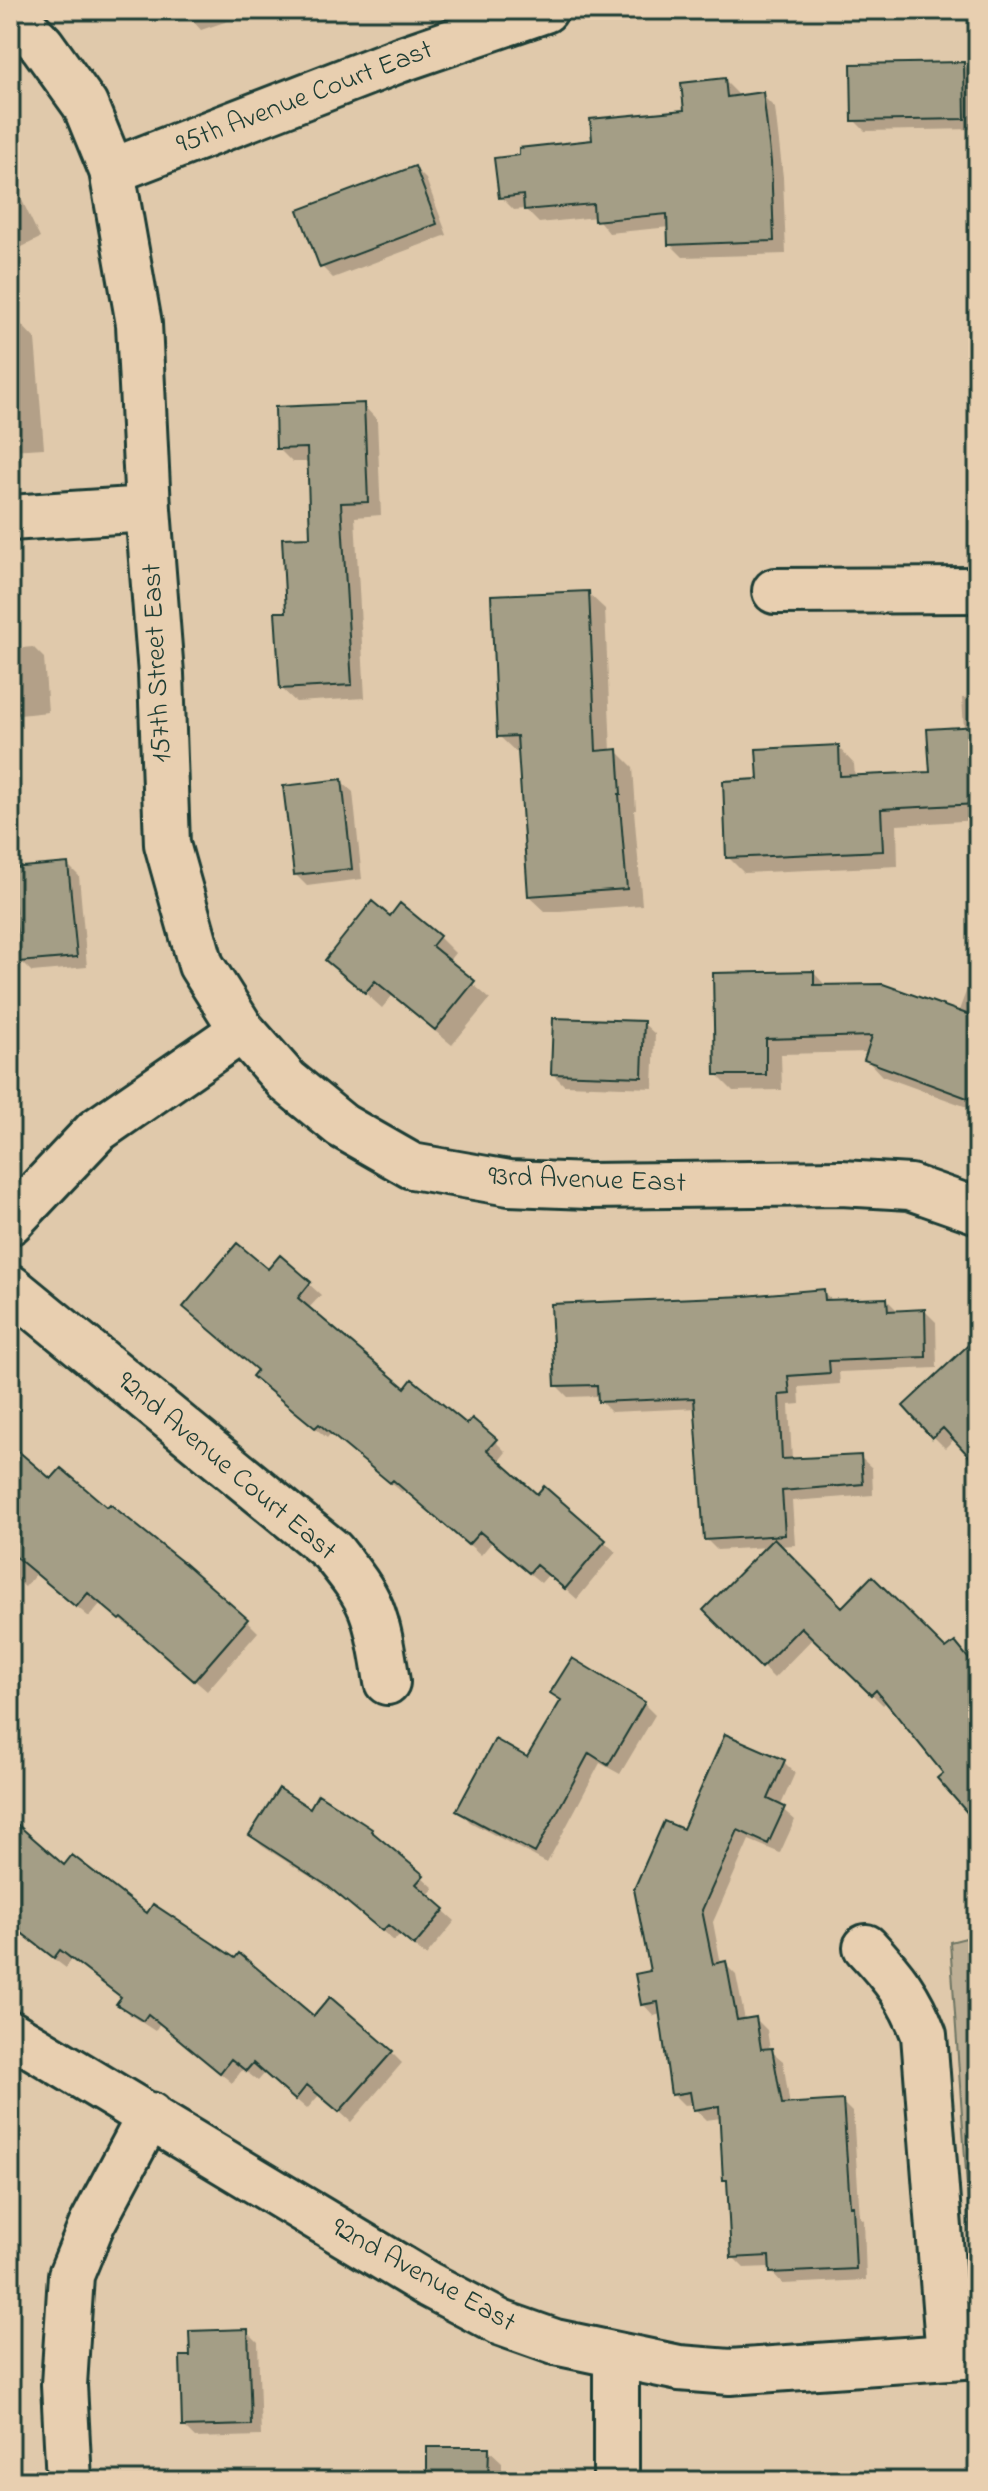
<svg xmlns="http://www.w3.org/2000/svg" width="988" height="2491" font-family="'Indie Flower',sans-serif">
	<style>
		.green { fill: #bdaf95; stroke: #6e7664; stroke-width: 2 }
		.shadow { fill: #0003 }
		.building { fill: #a49e86; stroke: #1f3d34; stroke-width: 2 }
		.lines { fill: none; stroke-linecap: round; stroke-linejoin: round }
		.minor-casing { stroke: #1f3d34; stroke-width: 50 }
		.minor { stroke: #e8cfb0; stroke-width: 44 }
		.labels { text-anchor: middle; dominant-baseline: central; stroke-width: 8; stroke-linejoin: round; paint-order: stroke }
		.street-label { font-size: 28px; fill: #1f3d34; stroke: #e8cfb0 }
	</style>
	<rect width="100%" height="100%" fill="#e0c9ab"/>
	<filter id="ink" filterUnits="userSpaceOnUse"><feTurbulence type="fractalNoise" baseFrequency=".0125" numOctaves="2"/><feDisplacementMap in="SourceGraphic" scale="16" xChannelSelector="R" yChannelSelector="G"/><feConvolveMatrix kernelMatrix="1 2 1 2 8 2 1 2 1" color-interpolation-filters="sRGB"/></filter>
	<g filter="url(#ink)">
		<path class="green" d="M 978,1935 L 978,2252 L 972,2258 L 950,1942 Z"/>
		<path class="shadow" d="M 187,10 L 261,10 L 201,30 L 190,18 Z
			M 963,64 L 974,75 L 975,129 L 865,131 L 854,120 Z
			M 724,80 L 737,93 L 738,97 L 762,95 L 775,108 L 783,177 L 786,254 L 683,257 L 670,244 L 670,227 L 609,233 L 596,217 L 539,223 L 525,209 L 514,210 L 501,197 L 594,142 L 687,112 Z
			M 415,168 L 426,179 L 447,235 L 333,278 L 322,267 Z
			M 10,186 L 20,196 L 40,238 L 10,253 Z
			M 19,322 L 35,339 L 44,448 L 10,450 L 10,323 Z
			M 363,405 L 377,420 L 381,515 L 355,517 L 365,698 L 296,702 L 281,688 L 288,614 L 312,539 L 309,462 L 292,462 L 278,448 Z
			M 588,593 L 605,609 L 611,752 L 617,751 L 633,767 L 636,810 L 634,810 L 642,905 L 546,912 L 529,896 L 520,752 L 516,752 L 499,736 Z
			M 33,647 L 44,658 L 48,712 L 10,716 L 10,649 Z
			M 978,697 L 978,820 L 897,825 L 898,866 L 744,873 L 728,857 L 760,781 L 838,747 L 854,764 L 855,777 L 932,774 L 964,729 L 962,698 Z
			M 341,781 L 353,792 L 362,879 L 307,886 L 295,874 Z
			M 68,865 L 79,876 L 87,967 L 32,972 L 21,961 Z
			M 439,937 L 455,953 L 448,962 L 490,999 L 452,1045 L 392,996 L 382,1008 L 327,959 Z
			M 814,973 L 827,987 L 958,1013 L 972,976 L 978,979 L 978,1111 L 882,1076 L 866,1059 L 869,1052 L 781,1054 L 782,1090 L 733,1091 L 717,1075 Z
			M 643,1023 L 655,1034 L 653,1088 L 564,1085 L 553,1074 Z
			M 280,1258 L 321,1295 L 308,1309 L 405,1391 L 467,1427 L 495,1441 L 506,1452 L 498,1462 L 537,1497 L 544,1489 L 616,1552 L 577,1599 L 549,1574 L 541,1583 L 492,1542 L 481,1555 L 405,1489 L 402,1492 L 331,1433 L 327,1438 L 266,1387 L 259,1371 L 268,1272 Z
			M 823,1292 L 833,1301 L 887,1300 L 898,1311 L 925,1311 L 936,1322 L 937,1368 L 839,1372 L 840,1384 L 799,1387 L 800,1404 L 789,1405 L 792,1460 L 860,1457 L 872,1468 L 873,1495 L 792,1501 L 795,1545 L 779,1546 L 842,1609 L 946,1652 L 978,1670 L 978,1821 L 946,1774 L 887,1701 L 883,1705 L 814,1637 L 774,1678 L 705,1610 L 768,1547 L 717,1550 L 706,1539 L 697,1408 L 611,1412 L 600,1401 L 599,1396 L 568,1397 L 557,1386 L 746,1298 Z
			M 978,1342 L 978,1463 L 955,1438 L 945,1448 L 934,1437 Z
			M 10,1460 L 52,1482 L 246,1620 L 258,1632 L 207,1691 L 134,1628 L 133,1630 L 101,1603 L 89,1617 L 37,1573 L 25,1587 L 10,1574 Z
			M 572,1661 L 644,1704 L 655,1715 L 620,1774 L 600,1763 L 547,1863 L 470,1822 L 459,1810 L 527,1759 L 562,1702 L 553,1693 Z
			M 784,1762 L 795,1773 L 780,1807 L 795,1820 L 780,1853 L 749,1840 L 713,1922 L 721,1964 L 725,1964 L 736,1975 L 745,2020 L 756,2019 L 767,2030 L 770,2050 L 783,2061 L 790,2106 L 842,2102 L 853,2113 L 860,2217 L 864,2220 L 866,2280 L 783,2284 L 772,2272 L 771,2267 L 744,2268 L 733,2257 L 729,2184 L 725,2179 L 721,2118 L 706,2120 L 695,2109 L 694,2104 L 684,2105 L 673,2094 L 661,2014 L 654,2016 L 643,2004 L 684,1832 Z
			M 311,1811 L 371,1830 L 434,1888 L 427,1896 L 455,1921 L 426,1956 L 400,1934 L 394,1941 L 342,1897 L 262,1846 L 251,1835 Z
			M 10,1821 L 64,1867 L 314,2019 L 391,2052 L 402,2063 L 351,2122 L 320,2094 L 307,2109 L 265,2073 L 258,2081 L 243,2069 L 232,2083 L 160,2023 L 155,2031 L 130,2015 L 119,2004 L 122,1998 L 72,1959 L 66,1968 L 10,1926 Z
			M 247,2331 L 258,2342 L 261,2436 L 195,2438 L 184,2427 Z
			M 488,2449 L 502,2462 L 502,2481 L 429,2481 Z"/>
		<path class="building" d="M 964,62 L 965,119 L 852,121 L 851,64 Z
			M 725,78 L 727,97 L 763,92 L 771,162 L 774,241 L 668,245 L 667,214 L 594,221 L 593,204 L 524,210 L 523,195 L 499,198 L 494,158 L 519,155 L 519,148 L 592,140 L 590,119 L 684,110 L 681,83 Z
			M 415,166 L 437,224 L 320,268 L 298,210 Z
			M 364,403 L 368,502 L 341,503 L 352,685 L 280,689 L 275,612 L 286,612 L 282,538 L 310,537 L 307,448 L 276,449 L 275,407 Z
			M 589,591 L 596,751 L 618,749 L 621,794 L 619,794 L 627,889 L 528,896 L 517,736 L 497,737 L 491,595 Z
			M 978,726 L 978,804 L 881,809 L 883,851 L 726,858 L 723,781 L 758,779 L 756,749 L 839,745 L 840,776 L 930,772 L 927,729 Z
			M 342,779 L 352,869 L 294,875 L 283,786 Z
			M 68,863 L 77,957 L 19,962 L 11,868 Z
			M 372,901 L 390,916 L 400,903 L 440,936 L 432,946 L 475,981 L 435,1030 L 375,981 L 365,993 L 325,960 Z
			M 814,971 L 814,985 L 883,984 L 978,1018 L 978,1102 L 864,1060 L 872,1036 L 766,1039 L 766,1075 L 715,1075 L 713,973 Z
			M 553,1018 L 644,1021 L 642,1077 L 551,1074 Z
			M 237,1243 L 268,1269 L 280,1255 L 311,1282 L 298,1298 L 405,1388 L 412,1379 L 467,1424 L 472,1418 L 497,1439 L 487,1450 L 537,1494 L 544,1486 L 606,1540 L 565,1589 L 536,1565 L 529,1573 L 480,1532 L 468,1545 L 393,1480 L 390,1483 L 319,1424 L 315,1428 L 252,1376 L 257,1370 L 183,1307 Z
			M 824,1289 L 825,1300 L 887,1298 L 888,1311 L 925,1309 L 926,1357 L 829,1361 L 830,1373 L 788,1376 L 790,1394 L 779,1395 L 782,1459 L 861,1455 L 863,1484 L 782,1491 L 785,1535 L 704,1540 L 694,1398 L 598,1402 L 597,1385 L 555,1386 L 551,1304 L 745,1296 Z
			M 978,1336 L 978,1466 L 943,1428 L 932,1438 L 903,1406 Z
			M 10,1444 L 51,1479 L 61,1468 L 107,1507 L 110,1504 L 185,1564 L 248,1619 L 194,1681 L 122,1618 L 120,1620 L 88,1593 L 76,1607 L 10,1552 Z
			M 774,1538 L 842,1607 L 872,1576 L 946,1649 L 955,1642 L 978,1670 L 978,1825 L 937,1778 L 943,1773 L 876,1690 L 871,1695 L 801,1627 L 761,1668 L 703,1610 Z
			M 572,1658 L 645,1702 L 608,1765 L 589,1753 L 535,1853 L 456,1811 L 495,1739 L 527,1757 L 561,1700 L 550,1693 Z
			M 725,1734 L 785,1760 L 768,1799 L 785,1807 L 768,1844 L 738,1830 L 702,1910 L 713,1964 L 726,1961 L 737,2020 L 756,2017 L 761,2049 L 772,2048 L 782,2104 L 843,2100 L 850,2206 L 853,2206 L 856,2269 L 770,2273 L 769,2256 L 731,2258 L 727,2180 L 723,2180 L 719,2106 L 693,2110 L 690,2092 L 671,2095 L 658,2002 L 641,2005 L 635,1974 L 650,1971 L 634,1889 L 664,1821 L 683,1829 Z
			M 279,1788 L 310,1808 L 318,1794 L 372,1829 L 371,1831 L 424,1875 L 416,1884 L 445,1909 L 414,1946 L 388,1925 L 382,1931 L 329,1887 L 249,1835 Z
			M 10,1818 L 64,1865 L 72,1855 L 147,1913 L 153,1904 L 235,1958 L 239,1953 L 314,2016 L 330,1997 L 393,2051 L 339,2112 L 307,2085 L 295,2100 L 253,2063 L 246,2071 L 231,2059 L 220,2073 L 148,2014 L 143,2021 L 116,2004 L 121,1997 L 60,1950 L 54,1958 L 10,1924 Z
			M 248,2329 L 251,2425 L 182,2427 L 180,2356 L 190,2356 L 189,2331 Z
			M 427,2447 L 489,2447 L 488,2481 L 427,2481 Z"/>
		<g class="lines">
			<g class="minor-casing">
				<path id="minor" d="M 10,12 L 42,45 L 85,105 L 112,171 L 139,324 L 148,509 L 161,674 L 167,844 L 201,965 L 242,1030 L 287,1081 L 342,1126 L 412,1166 L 509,1183 L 589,1186 L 841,1183 L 910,1187 L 978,1211
					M 112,171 L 399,60 L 545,10
					M 10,518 L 148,509
					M 775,591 L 978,590
					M 10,1222 L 96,1131 L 242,1030
					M 10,1287 L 332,1551 C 346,1569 362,1587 371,1609 C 380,1632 383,1658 387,1682
					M 866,1947 C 893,1976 910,1997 924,2035 L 949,2357
					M 10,2033 L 429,2285 L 501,2323 L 555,2342 L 679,2368 L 730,2372 L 978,2355
					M 69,2481 L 64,2385 L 71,2275 L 92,2224 L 150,2115
					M 616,2481 L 616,2357"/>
			</g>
			<use href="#minor" class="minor"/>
		</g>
	</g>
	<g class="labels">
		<g class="street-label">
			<text transform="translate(305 98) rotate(-21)">95th Avenue Court East</text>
			<text transform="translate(158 663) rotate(-93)">157th Street East</text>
			<text transform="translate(587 1181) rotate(2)">93rd Avenue East</text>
			<text transform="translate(226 1467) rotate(40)">92nd Avenue Court East</text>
			<text transform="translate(423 2276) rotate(29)">92nd Avenue East</text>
		</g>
	</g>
	<rect width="988" height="2491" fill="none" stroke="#e8cfb0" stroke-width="40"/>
	<rect x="20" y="20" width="948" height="2451" fill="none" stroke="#1f3d34" stroke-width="3" filter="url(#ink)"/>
</svg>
